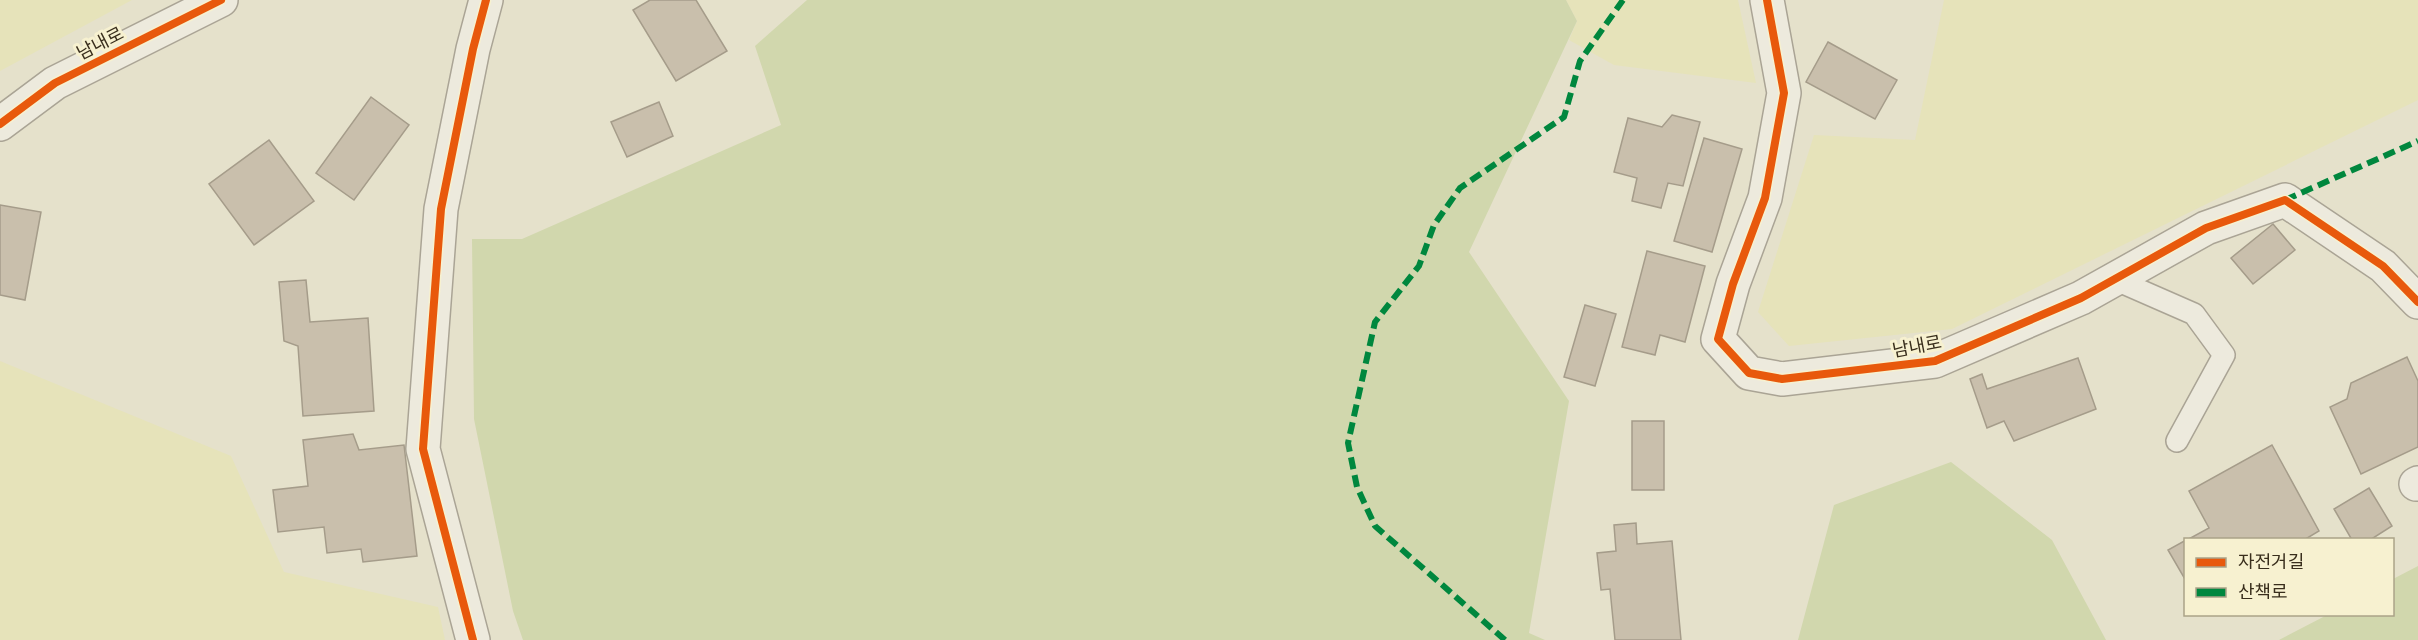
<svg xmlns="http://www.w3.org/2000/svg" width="2418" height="640" font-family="'Source Serif 4','Noto Sans KR',serif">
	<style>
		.farmland { fill: #e6e3ba }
		.green { fill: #d1d7ad }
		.building { fill: #c9bfac; stroke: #a59c8a; stroke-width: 1.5 }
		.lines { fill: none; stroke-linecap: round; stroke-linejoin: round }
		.service-casing { stroke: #aaa495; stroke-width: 24 }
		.minor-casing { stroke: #aaa495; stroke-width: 36 }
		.tertiary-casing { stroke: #aaa495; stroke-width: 36 }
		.service { stroke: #edeadd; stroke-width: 21 }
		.minor { stroke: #edeadd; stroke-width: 33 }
		.tertiary { stroke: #edeadd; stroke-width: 33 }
		.quiet { stroke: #00873e; stroke-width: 6; stroke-dasharray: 12 6; stroke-linecap: butt }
		.cycleway-casing { stroke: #f7f1d0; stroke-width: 11 }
		.cycleway { stroke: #e8590c; stroke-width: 8 }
		.labels { text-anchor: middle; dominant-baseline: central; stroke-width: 6; stroke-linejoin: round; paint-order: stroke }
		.street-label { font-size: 18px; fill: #392e1c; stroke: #f7f1d0 }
	</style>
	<rect width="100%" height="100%" fill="#e5e1cb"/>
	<path class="farmland" d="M 0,0 L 132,0 L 0,71 Z
		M 1566,0 L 1738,0 L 1756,83 L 1614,65 L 1569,40 L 1577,21 Z
		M 1944,0 L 2418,0 L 2418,100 L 1952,329 L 1789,346 L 1758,312 L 1814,135 L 1915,140 Z
		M 0,361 L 231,456 L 284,572 L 438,607 L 445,640 L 0,640 Z"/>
	<path class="green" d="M 807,0 L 1566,0 L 1577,21 L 1469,252 L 1569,401 L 1529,633 L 1545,640 L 523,640 L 513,611 L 474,419 L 472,239 L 522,239 L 781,125 L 755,46 Z
		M 1951,462 L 2052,540 L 2106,640 L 1798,640 L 1834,505 Z
		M 2418,566 L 2418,640 L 2279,640 L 2327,615 L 2392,614 L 2393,579 Z"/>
	<path class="building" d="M 650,0 L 696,0 L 727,51 L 676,81 L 633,10 Z
		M 1828,42 L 1897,80 L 1875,119 L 1806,82 Z
		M 371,97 L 409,125 L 354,200 L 316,173 Z
		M 659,102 L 673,136 L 627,157 L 611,122 Z
		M 1672,115 L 1700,122 L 1683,186 L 1668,183 L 1661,208 L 1632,201 L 1637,178 L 1614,172 L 1628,118 L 1662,127 Z
		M 1704,138 L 1742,149 L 1712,252 L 1674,241 Z
		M 269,140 L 314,201 L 254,245 L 209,184 Z
		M 0,205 L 41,212 L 25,300 L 0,295 Z
		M 2273,224 L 2295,250 L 2253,284 L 2231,258 Z
		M 1647,251 L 1705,266 L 1685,342 L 1660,335 L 1655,355 L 1622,347 Z
		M 306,280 L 310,322 L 368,318 L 374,411 L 303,416 L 298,346 L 284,341 L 279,282 Z
		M 1585,305 L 1616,314 L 1595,386 L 1564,377 Z
		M 2407,357 L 2418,381 L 2418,447 L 2361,474 L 2330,407 L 2347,399 L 2351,383 Z
		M 2078,358 L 2096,409 L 2014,441 L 2004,421 L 1987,428 L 1970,379 L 1982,374 L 1987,389 Z
		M 1632,421 L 1664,421 L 1664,490 L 1632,490 Z
		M 353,434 L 359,450 L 404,445 L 417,556 L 363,562 L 361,549 L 327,553 L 324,527 L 278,532 L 273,490 L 308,486 L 303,440 Z
		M 2272,445 L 2319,531 L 2304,540 L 2187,540 L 2209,528 L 2189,491 Z
		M 2369,488 L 2392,526 L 2370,540 L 2352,540 L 2334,509 Z
		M 1636,523 L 1637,544 L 1672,541 L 1681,640 L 1615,640 L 1610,589 L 1601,590 L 1597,553 L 1616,551 L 1614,525 Z
		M 2186,540 L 2186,581 L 2168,550 Z"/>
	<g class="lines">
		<g class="service-casing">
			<path id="service" d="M 2114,279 L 2194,314 L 2224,355 L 2177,441"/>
		</g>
		<g class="minor-casing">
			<path id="minor" d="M 1767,0 L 1784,93 L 1765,198 L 1733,284 L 1718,339 L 1749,373 L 1782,379 L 1935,361 L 2081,298 L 2206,228 L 2285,200 L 2383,266 L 2418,302
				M 2416,484 L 2418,483
				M 473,640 L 423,449 L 441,209 L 473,49 L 486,0"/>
		</g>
		<g class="tertiary-casing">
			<path id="tertiary" d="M 0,124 L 55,83 L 221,0"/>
		</g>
		<use href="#service" class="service"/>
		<use href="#minor" class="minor"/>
		<use href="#tertiary" class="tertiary"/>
		<path class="quiet" d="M 2285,200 L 2418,141
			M 1505,640 L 1375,526 L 1357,487 L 1348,443 L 1375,322 L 1419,266 L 1434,225 L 1460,188 L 1564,117 L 1580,61 L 1623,0"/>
		<g class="cycleway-casing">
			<path id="cycleway" d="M 1767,0 L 1784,93 L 1765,198 L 1733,284 L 1718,339 L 1749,373 L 1782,379 L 1935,361 L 2081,298 L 2206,228 L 2285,200 L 2383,266 L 2418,302
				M 0,124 L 55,83 L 221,0
				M 473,640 L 423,449 L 441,209 L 473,49 L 486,0"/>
		</g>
		<use href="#cycleway" class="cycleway"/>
	</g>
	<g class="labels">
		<g class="street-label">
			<text transform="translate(100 43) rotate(-27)">남내로</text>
			<text transform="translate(1917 346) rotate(-11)">남내로</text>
		</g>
	</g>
	<rect x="2184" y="538" width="210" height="78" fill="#f7f1d0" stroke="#aba388" stroke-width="1.5"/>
	<rect x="2196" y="558" width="30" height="9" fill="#e8590c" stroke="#aba388" stroke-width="1.5"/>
	<text x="2238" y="568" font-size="18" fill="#392e1c">자전거길</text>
	<rect x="2196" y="588" width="30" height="9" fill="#00873e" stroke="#aba388" stroke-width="1.5"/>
	<text x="2238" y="598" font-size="18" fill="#392e1c">산책로</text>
</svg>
